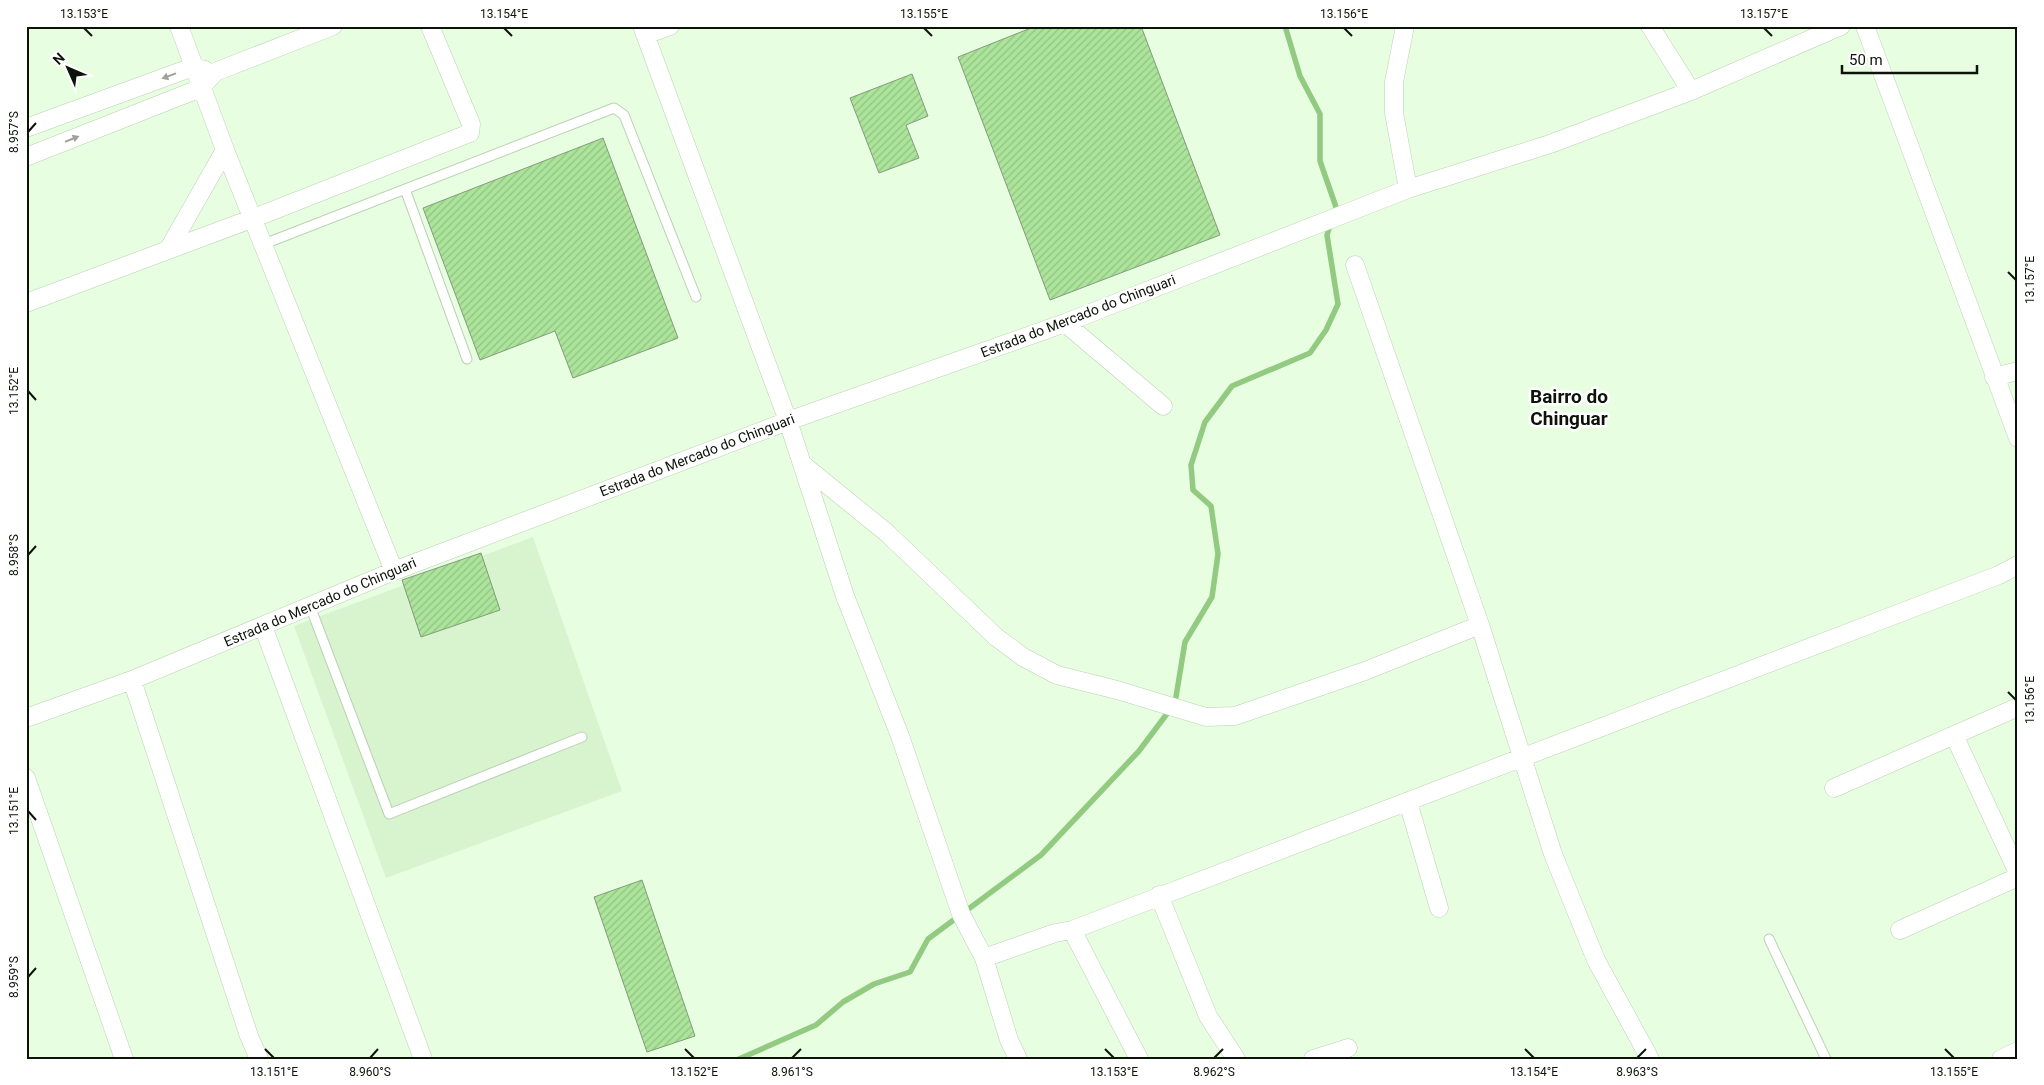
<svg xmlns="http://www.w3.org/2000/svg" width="2044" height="1085" font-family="Roboto,sans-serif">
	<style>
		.built { fill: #d7f4ce }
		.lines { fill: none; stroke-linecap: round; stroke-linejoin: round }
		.stream { stroke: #92ca81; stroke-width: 5.5 }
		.building { fill: url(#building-hatch); stroke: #849a7e }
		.lane-casing { stroke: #bad1b3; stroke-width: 11 }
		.street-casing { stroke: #bad1b3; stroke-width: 19 }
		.lane { stroke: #fff; stroke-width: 9 }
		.street { stroke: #fff; stroke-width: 18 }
		.oneway { fill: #9ea19d }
		.ticks { fill: none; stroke: #0c140a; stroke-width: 2 }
		.labels { text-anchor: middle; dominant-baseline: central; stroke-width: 5; stroke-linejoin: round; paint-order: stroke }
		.street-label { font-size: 14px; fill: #0c140a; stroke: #fff }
		.district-label { font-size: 19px; font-weight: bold; fill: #0c140a; stroke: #fff }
		.neatline { fill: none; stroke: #0c140a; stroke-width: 2 }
		.ticks-label { font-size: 12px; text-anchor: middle; fill: #0c140a }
	</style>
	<defs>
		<pattern id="building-hatch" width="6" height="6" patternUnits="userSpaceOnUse" patternTransform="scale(1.25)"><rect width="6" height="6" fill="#abe49a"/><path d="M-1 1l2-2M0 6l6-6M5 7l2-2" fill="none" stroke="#92c383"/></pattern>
	</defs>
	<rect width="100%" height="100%" fill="#e7ffe0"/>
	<path class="built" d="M 533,537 L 622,791 L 386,878 L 294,626 Z"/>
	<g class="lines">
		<path class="stream" d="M 1285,26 L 1300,76 L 1320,114 L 1320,161 L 1336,207 L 1334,214
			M 739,1059 L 816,1025 L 843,1002 L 874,984 L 910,972 L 928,939 L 1041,855 L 1139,751 L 1175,703 L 1185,642 L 1212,597 L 1218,554 L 1211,506 L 1193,490 L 1191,465 L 1205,422 L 1232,386 L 1310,353 L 1326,330 L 1338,304 L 1327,235 L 1331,222"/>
	</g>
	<path class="building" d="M 1036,26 L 1141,26 L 1220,235 L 1050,300 L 958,57 Z
		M 912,74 L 928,116 L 906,125 L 919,158 L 879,173 L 850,98 Z
		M 603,138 L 678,338 L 573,378 L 555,331 L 480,360 L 423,208 Z
		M 481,553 L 500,610 L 421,637 L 402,580 Z
		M 642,880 L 695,1036 L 647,1052 L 594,897 Z"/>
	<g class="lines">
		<g class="lane-casing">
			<path id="lane" d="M 405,189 L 467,359
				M 264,244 L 614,108 L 624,115 L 696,297
				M 310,606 L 389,814 L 582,737
				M 1769,939 L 1826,1059"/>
		</g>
		<g class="street-casing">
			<path id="street" d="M 179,26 L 225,150 L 394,571
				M 642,26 L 788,421 L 845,596 L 900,736 L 961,914 L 984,958 L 1009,1040 L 1018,1059
				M 1405,26 L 1394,82 L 1394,113 L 1408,189
				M 1650,26 L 1691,91
				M 1865,26 L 2018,438
				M 645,35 L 670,26
				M 26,128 L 193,67 L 205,70
				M 26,157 L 201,88 L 215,72 L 333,26
				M 168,250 L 225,150
				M 1355,265 L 1480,625 L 1553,854 L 1596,960 L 1650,1059
				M 26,303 L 254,218 L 470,133 L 471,124 L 430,26
				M 1065,323 L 1163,406
				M 1994,377 L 2018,371
				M 802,464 L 887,533 L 996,637 L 1023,657 L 1057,675 L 1117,690 L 1206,717 L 1235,716 L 1365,671 L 1480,625
				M 263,626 L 423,1059
				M 132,680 L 249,1036 L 259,1059
				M 26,718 L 132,680 L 394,571 L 788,421 L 1065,323 L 1408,189 L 1550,144 L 1691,91 L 1841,26
				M 1954,735 L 2018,873
				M 26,778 L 124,1059
				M 1834,788 L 2018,707
				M 1408,802 L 1439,908
				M 1159,895 L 1208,1016 L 1236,1059
				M 1072,930 L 1139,1059
				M 1900,930 L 2018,877
				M 984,958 L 1055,933 L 1072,930 L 1999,575 L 2018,565
				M 1313,1059 L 1348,1048
				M 2001,1059 L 2018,1051"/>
		</g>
		<use href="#lane" class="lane"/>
		<use href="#street" class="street"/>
	</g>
	<defs><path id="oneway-solid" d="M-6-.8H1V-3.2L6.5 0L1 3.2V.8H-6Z" transform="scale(1.25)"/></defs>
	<g class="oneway">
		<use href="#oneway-solid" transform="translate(169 76) rotate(160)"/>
		<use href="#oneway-solid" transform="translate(72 139) rotate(-22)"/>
	</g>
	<path class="ticks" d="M 84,28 L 92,36M 504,28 L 512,36M 924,28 L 932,36M 1344,28 L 1352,36M 1764,28 L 1772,36M 28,132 L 36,123M 2008,272 L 2016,280M 28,391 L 36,400M 28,555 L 36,546M 2008,692 L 2016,700M 28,811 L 36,820M 28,977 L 36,968M 265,1049 L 274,1058M 685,1049 L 694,1058M 1105,1049 L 1114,1058M 1525,1049 L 1534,1058M 1945,1049 L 1954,1058M 370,1058 L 378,1049M 792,1058 L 801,1049M 1214,1058 L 1223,1049M 1637,1058 L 1646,1049"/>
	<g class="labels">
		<g class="street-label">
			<text transform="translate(1078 316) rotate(-21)">Estrada do Mercado do Chinguari</text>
			<text transform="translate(697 455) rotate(-21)">Estrada do Mercado do Chinguari</text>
			<text transform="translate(320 602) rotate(-23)">Estrada do Mercado do Chinguari</text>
		</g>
		<g class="district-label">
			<text x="1569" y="396">Bairro do<tspan x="1569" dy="22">Chinguar</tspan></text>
		</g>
	</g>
	<rect width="2044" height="1085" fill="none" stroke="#ffffff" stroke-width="55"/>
	<g transform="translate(68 68) rotate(315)" stroke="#ffffff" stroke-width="4" paint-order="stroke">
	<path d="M0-4L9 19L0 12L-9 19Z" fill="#0c140a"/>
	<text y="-8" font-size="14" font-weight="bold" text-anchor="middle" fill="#0c140a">N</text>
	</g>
	<path d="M1842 65v8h135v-8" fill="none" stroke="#0c140a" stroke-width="2.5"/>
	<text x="1849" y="65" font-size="15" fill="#0c140a" stroke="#ffffff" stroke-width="4" paint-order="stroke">50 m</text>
	<rect x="28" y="28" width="1988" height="1030" class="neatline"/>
	<g class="ticks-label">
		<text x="84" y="18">13.153°E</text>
		<text x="504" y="18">13.154°E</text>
		<text x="924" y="18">13.155°E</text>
		<text x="1344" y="18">13.156°E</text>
		<text x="1764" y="18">13.157°E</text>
		<text transform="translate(14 132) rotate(-90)" y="4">8.957°S</text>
		<text transform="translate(2030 280) rotate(-90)" y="4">13.157°E</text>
		<text transform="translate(14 391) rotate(-90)" y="4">13.152°E</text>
		<text transform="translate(14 555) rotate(-90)" y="4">8.958°S</text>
		<text transform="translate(2030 700) rotate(-90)" y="4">13.156°E</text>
		<text transform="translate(14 811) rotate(-90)" y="4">13.151°E</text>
		<text transform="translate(14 977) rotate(-90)" y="4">8.959°S</text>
		<text x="274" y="1076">13.151°E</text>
		<text x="370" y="1076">8.960°S</text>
		<text x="694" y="1076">13.152°E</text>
		<text x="792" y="1076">8.961°S</text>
		<text x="1114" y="1076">13.153°E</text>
		<text x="1214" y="1076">8.962°S</text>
		<text x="1534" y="1076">13.154°E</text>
		<text x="1637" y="1076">8.963°S</text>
		<text x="1954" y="1076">13.155°E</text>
	</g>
</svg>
